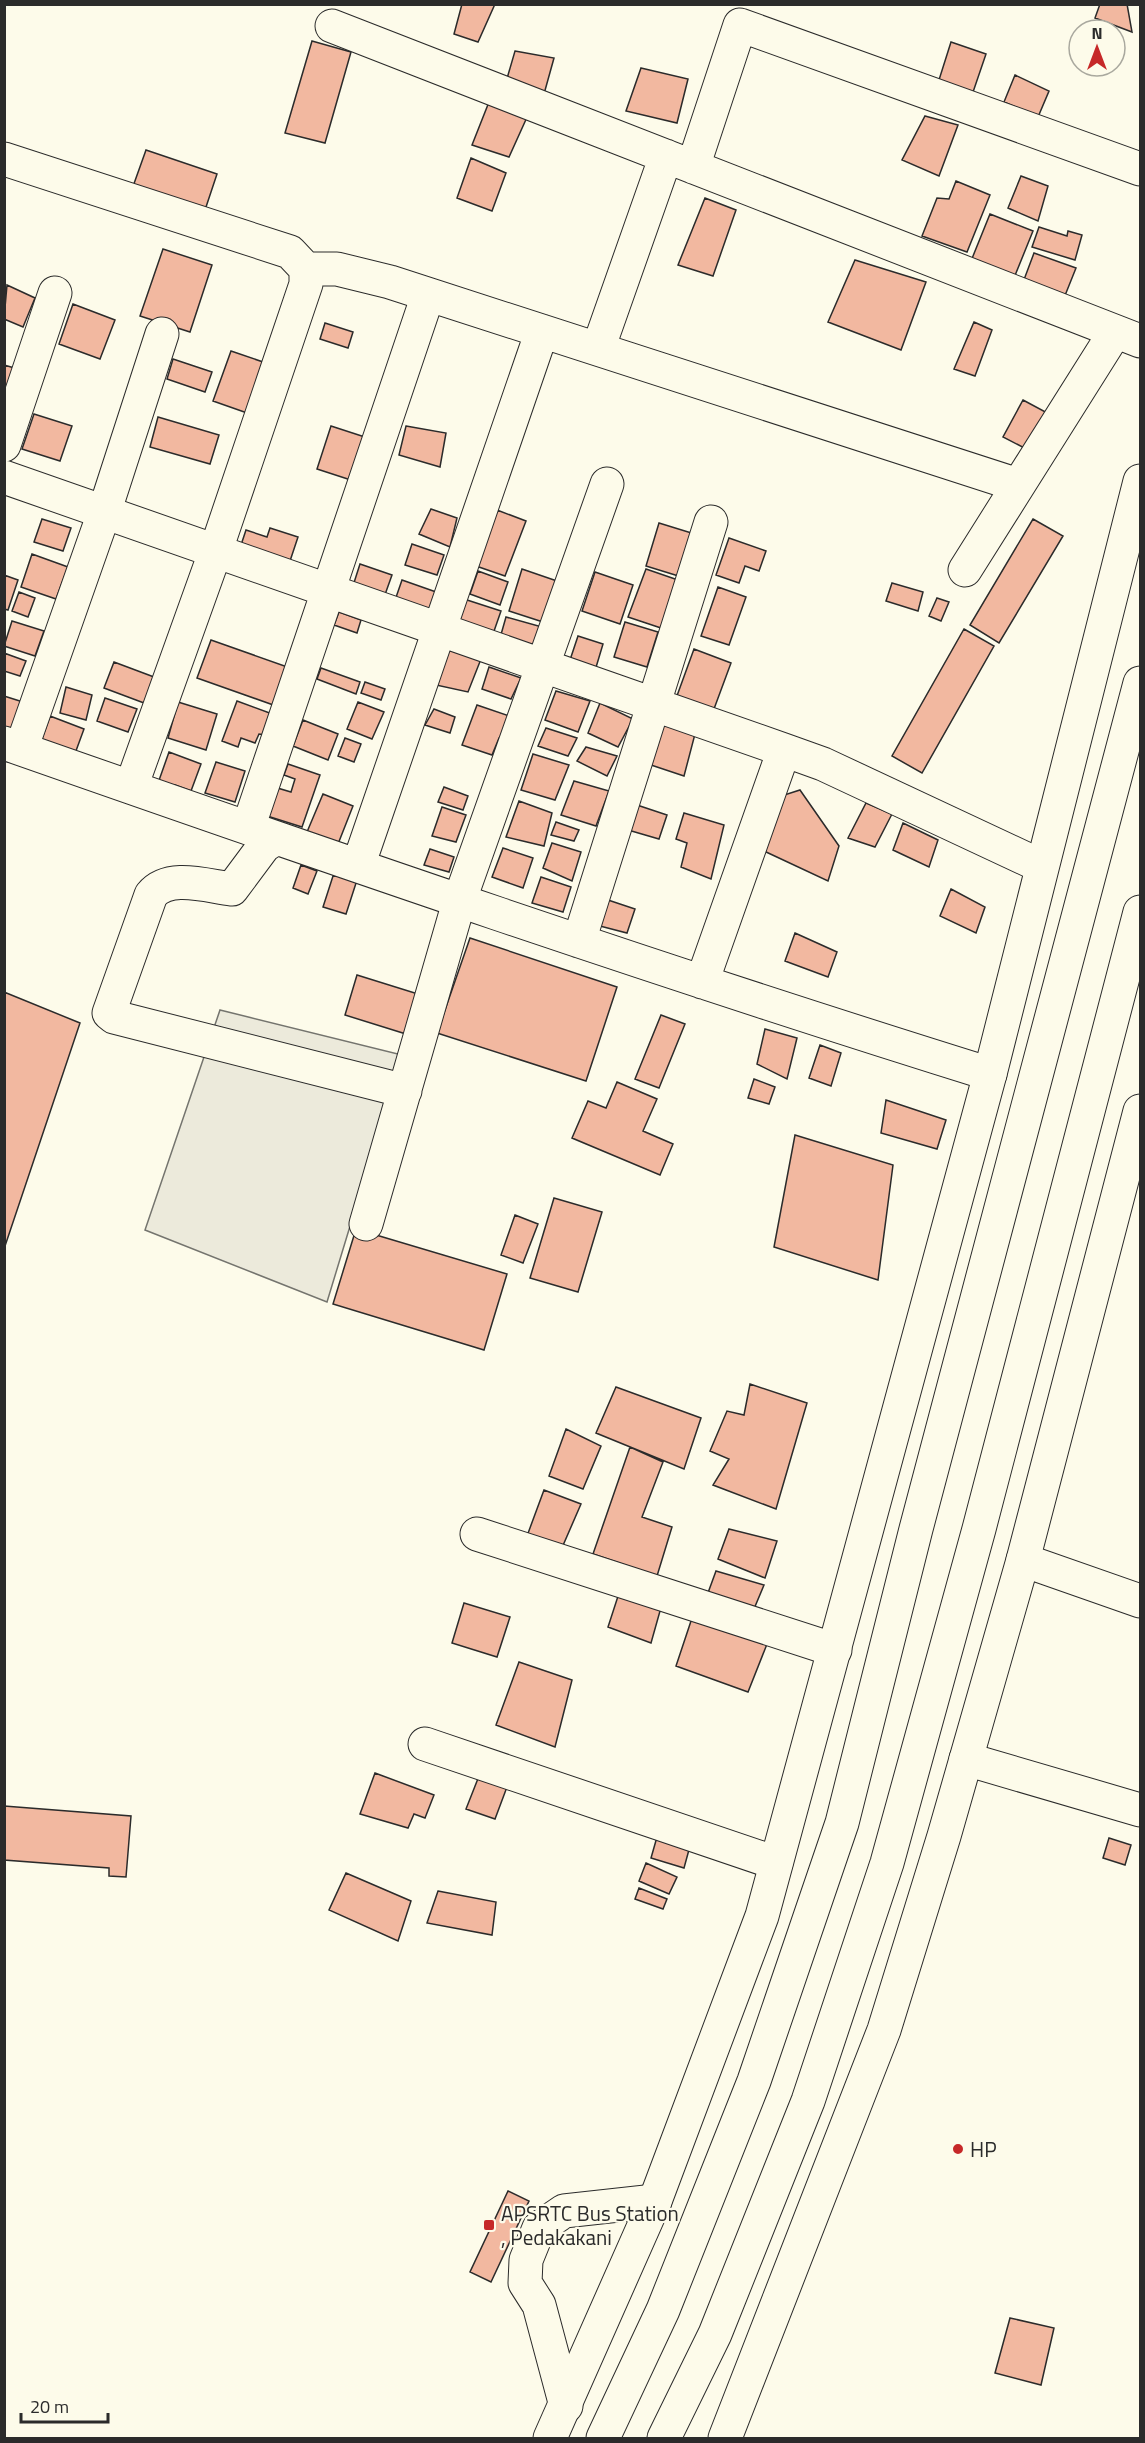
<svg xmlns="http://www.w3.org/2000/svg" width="1145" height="2443" font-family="'Titillium Web',sans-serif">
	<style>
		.parking { fill: #eceadb; stroke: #74746e; stroke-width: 1.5 }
		.building { fill: #f2b8a0; stroke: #2b2b2b; stroke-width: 1.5 }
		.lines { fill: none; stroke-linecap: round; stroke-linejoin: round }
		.minor-casing { stroke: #2b2b2b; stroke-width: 35 }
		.major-casing { stroke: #2b2b2b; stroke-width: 35 }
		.highway-casing { stroke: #2b2b2b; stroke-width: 35 }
		.minor { stroke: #fdfbea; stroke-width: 33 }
		.major { stroke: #fdfbea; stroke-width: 33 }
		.highway { stroke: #fdfbea; stroke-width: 33 }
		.poi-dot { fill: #c62828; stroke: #fdfbea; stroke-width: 2 }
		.labels { text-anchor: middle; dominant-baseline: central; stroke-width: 4.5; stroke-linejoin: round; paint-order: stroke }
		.poi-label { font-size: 21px; fill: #2b2b2b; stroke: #fdfbea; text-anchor: start }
	</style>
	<rect width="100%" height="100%" fill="#fdfbea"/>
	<path class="parking" d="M 220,1010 L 402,1055 L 327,1302 L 145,1230 Z"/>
	<path class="building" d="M 462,4 L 495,4 L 478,42 L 454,34 Z
		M 1100,4 L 1127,4 L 1132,32 L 1095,18 Z
		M 312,41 L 351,52 L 325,143 L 285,133 Z
		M 951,42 L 986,54 L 971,98 L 938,83 Z
		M 515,51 L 554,58 L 544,94 L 506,82 Z
		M 641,68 L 688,79 L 677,123 L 626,111 Z
		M 1015,75 L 1049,91 L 1038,117 L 1004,102 Z
		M 489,102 L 528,115 L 509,157 L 472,145 Z
		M 925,116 L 958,125 L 939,176 L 902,160 Z
		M 146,150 L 217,174 L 203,216 L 131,192 Z
		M 471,158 L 506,173 L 492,211 L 457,198 Z
		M 1021,176 L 1048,186 L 1038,221 L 1008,208 Z
		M 956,181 L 990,195 L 967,252 L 922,236 L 937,198 L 949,199 Z
		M 705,198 L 736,210 L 713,276 L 678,265 Z
		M 990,214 L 1033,231 L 1014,278 L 971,261 Z
		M 1039,227 L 1067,236 L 1068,231 L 1082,235 L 1075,260 L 1032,247 Z
		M 163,249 L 212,265 L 190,332 L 140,316 Z
		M 1034,253 L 1076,268 L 1062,303 L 1022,285 Z
		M 855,260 L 926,282 L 901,350 L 828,322 Z
		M 7,285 L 35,298 L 23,327 L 4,319 Z
		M 73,304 L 115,320 L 100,359 L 59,344 Z
		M 974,322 L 992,330 L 975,376 L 954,369 Z
		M 325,323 L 353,332 L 348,348 L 320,339 Z
		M 231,351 L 266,363 L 250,414 L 213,401 Z
		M 173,359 L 212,372 L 205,392 L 167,379 Z
		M 4,365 L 18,369 L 4,395 Z
		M 1023,400 L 1053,416 L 1034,453 L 1003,437 Z
		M 34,414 L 72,426 L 60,461 L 22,449 Z
		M 158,417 L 219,435 L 210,464 L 150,447 Z
		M 331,426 L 371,439 L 357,482 L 317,469 Z
		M 406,426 L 446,433 L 440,467 L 399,455 Z
		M 431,509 L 457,518 L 450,547 L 419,534 Z
		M 497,510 L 526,521 L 505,576 L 476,566 Z
		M 42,519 L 71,528 L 63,551 L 34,542 Z
		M 1033,519 L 1063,536 L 999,643 L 970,625 Z
		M 659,523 L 698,535 L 685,578 L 646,566 Z
		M 270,528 L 298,537 L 289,564 L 240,548 L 246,530 L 267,537 Z
		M 729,538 L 766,551 L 759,571 L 745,566 L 739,583 L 716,575 Z
		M 412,544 L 444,555 L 437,575 L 405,565 Z
		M 32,554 L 68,567 L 56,599 L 21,587 Z
		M 360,564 L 392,575 L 382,603 L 351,592 Z
		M 522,569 L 557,581 L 543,622 L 509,611 Z
		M 646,569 L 678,580 L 661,628 L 628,617 Z
		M 478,571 L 508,582 L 500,605 L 470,594 Z
		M 595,572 L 633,585 L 620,624 L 582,611 Z
		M 4,575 L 18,580 L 8,610 L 4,609 Z
		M 402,580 L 439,593 L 430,619 L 393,606 Z
		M 892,583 L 923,592 L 918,611 L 886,601 Z
		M 718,587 L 746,597 L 729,645 L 701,636 Z
		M 19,592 L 35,598 L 28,617 L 12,611 Z
		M 937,598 L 949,602 L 941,621 L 929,616 Z
		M 464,599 L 501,611 L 493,634 L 457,622 Z
		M 339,612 L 361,620 L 357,633 L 334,625 Z
		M 506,617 L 542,627 L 533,655 L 498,645 Z
		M 12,621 L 44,631 L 35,656 L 4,646 Z
		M 625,622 L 658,632 L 647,667 L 614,657 Z
		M 964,629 L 994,646 L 922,773 L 892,756 Z
		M 578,636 L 603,644 L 594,674 L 568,666 Z
		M 211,640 L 293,669 L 279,707 L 197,678 Z
		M 449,648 L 481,659 L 468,692 L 436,685 Z
		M 694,649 L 731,663 L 711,717 L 674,704 Z
		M 4,653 L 26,661 L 20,676 L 4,671 Z
		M 114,662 L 154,677 L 144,703 L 104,688 Z
		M 489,667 L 521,678 L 511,699 L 482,689 Z
		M 321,668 L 360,682 L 356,694 L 317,679 Z
		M 365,682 L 385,689 L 381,700 L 361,693 Z
		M 66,687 L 92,695 L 86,720 L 60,713 Z
		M 556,691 L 590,701 L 578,732 L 545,720 Z
		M 4,696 L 23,702 L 12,733 L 4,730 Z
		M 105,698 L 137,709 L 128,732 L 97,721 Z
		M 237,701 L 275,715 L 267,735 L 259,734 L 255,743 L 241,738 L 238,747 L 222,741 Z
		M 178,702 L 217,714 L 206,750 L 168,738 Z
		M 358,702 L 384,712 L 372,739 L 347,729 Z
		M 600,703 L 633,719 L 618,747 L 588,733 Z
		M 477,705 L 515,718 L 510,740 L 499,738 L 492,755 L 462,745 Z
		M 434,709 L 455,717 L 450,733 L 425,725 Z
		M 50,716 L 84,729 L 73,759 L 39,747 Z
		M 303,720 L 338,734 L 328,760 L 293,746 Z
		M 664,724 L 695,734 L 684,776 L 651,765 Z
		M 546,728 L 577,738 L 568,756 L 538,746 Z
		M 345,738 L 361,744 L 354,762 L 338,756 Z
		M 586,747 L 617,756 L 607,776 L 577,761 Z
		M 169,752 L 201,764 L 191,791 L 175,785 L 172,791 L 157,786 Z
		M 533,754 L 569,765 L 555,800 L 521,790 Z
		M 216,762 L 245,771 L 235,802 L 205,793 Z
		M 288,764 L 320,775 L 302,827 L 264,815 L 274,787 L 291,792 L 295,779 L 284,775 Z
		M 574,781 L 609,791 L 596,826 L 561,815 Z
		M 444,787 L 468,796 L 463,810 L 438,802 Z
		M 800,790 L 839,846 L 828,881 L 764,851 L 781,796 Z
		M 323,794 L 353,806 L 338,844 L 307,832 Z
		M 519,801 L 552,813 L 544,846 L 506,837 Z
		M 866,803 L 892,814 L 875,847 L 848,838 Z
		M 637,805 L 667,815 L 659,839 L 628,830 Z
		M 442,807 L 466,815 L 456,842 L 432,836 Z
		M 684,813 L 724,825 L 711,879 L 681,867 L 687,843 L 676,839 Z
		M 556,822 L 579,830 L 574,841 L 551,835 Z
		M 903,823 L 938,840 L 929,867 L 893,850 Z
		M 552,843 L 581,852 L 572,881 L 543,868 Z
		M 503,848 L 533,858 L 523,888 L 492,877 Z
		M 430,849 L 454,857 L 449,872 L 424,865 Z
		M 301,865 L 317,871 L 308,894 L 293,888 Z
		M 333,876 L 358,877 L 346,914 L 323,907 Z
		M 541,877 L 571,887 L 563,912 L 532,903 Z
		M 951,889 L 985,907 L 976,933 L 940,916 Z
		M 605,899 L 635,909 L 627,933 L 596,925 Z
		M 795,933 L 837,952 L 828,977 L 785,961 Z
		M 470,938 L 617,987 L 586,1081 L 437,1033 Z
		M 357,975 L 418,994 L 406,1034 L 345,1015 Z
		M 4,992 L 80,1023 L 4,1249 Z
		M 661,1015 L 685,1024 L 659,1088 L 635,1079 Z
		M 765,1029 L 797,1038 L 787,1079 L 757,1064 Z
		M 820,1045 L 841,1053 L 831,1086 L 809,1078 Z
		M 754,1079 L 775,1087 L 769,1104 L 748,1098 Z
		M 617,1082 L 657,1099 L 643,1131 L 673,1144 L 660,1175 L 572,1138 L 588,1101 L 606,1108 Z
		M 886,1100 L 946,1120 L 937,1149 L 881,1133 Z
		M 795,1135 L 893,1165 L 878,1280 L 774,1247 Z
		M 554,1198 L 602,1212 L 578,1292 L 530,1278 Z
		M 515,1215 L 538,1224 L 523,1263 L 501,1255 Z
		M 356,1229 L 507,1274 L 484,1350 L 333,1304 Z
		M 750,1384 L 807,1403 L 776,1509 L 713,1485 L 729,1459 L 710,1451 L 727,1411 L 744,1415 Z
		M 616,1387 L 701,1418 L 684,1469 L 596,1433 Z
		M 566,1429 L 601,1446 L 583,1489 L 549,1476 Z
		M 630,1447 L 663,1462 L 642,1517 L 672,1527 L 657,1576 L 593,1554 Z
		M 544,1490 L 581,1504 L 561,1550 L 527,1536 Z
		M 729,1529 L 777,1541 L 765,1578 L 718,1559 Z
		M 716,1571 L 764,1585 L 751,1616 L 705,1601 Z
		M 621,1587 L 662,1604 L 651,1643 L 608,1627 Z
		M 464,1603 L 510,1617 L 497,1657 L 452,1643 Z
		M 694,1612 L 769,1639 L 748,1692 L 676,1666 Z
		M 519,1662 L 572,1680 L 555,1747 L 496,1725 Z
		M 375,1773 L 434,1795 L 425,1818 L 414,1814 L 408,1828 L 360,1814 Z
		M 479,1776 L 507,1787 L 495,1819 L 466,1809 Z
		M 4,1806 L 131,1816 L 126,1877 L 109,1876 L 109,1868 L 4,1860 Z
		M 657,1837 L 690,1846 L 684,1868 L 651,1858 Z
		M 1109,1838 L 1131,1845 L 1125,1865 L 1103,1858 Z
		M 646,1863 L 677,1877 L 669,1894 L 639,1881 Z
		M 346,1873 L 411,1901 L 398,1941 L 329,1910 Z
		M 639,1888 L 667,1899 L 663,1909 L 635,1899 Z
		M 438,1891 L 496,1902 L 492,1935 L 427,1923 Z
		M 508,2191 L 529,2201 L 491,2282 L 470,2272 Z
		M 1010,2318 L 1054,2328 L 1041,2385 L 995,2373 Z"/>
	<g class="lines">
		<g class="minor-casing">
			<path id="minor" d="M 332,26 L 1140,341
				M 4,159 L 290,252 L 306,269 L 306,284 L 216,550 L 131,787
				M 693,167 L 740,25 L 1140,169
				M 306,269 L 337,269 L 390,282 L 1018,485
				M 598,349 L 666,156
				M 4,445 L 55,293
				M 4,477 L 784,750 L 823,764 L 1041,866
				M 965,570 L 1115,332
				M 4,743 C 332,858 659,971 990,1074
				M 21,749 L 104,513 L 162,334
				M 248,828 L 428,295
				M 276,838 L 264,846 L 232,889 C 207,886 169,873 151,895 L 109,1013 L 114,1017 L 405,1091
				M 358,866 L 542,331
				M 579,941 L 711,522
				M 702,982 L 784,750
				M 366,1224 L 459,902 L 607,484
				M 477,1534 L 835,1650
				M 1023,1560 L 1140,1601
				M 425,1744 L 776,1863
				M 966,1759 L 1140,1810
				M 566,2406 L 539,2305 L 525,2283 L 526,2260 L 539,2228 L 564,2211 L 655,2201"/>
		</g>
		<g class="major-casing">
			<path id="major" d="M 550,2438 L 655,2201 L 762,1916 L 990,1074 L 1140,481
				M 725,2438 L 884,2030 L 944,1836 L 1023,1560 L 1140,1111"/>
		</g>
		<g class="highway-casing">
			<path id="highway" d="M 603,2438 L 663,2310 L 754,2081 L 842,1823 L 916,1529 L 1140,683
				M 664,2438 L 715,2334 L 808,2101 L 887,1863 L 979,1529 L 1140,912"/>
		</g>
		<use href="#minor" class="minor"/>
		<use href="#major" class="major"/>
		<use href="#highway" class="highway"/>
	</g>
	<g class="poi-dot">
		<circle cx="958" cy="2149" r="6"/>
		<rect x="483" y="2219" width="12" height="12" rx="3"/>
	</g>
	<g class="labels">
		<g class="poi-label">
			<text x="970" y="2149">HP</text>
			<text x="501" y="2213">APSRTC Bus Station<tspan x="501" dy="24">, Pedakakani</tspan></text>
		</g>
	</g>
	<rect width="1145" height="2443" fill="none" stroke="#2b2b2b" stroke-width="12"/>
	<g transform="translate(1097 48)"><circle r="28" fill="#fdfbea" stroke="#a9a89e" stroke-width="1.5"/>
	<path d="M0-4.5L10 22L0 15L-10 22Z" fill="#c62828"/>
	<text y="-9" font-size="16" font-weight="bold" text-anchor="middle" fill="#2b2b2b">N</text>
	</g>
	<path d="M21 2413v9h87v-9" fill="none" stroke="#2b2b2b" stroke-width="3"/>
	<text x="30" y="2413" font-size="18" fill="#2b2b2b" stroke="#fdfbea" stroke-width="4.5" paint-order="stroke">20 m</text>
</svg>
